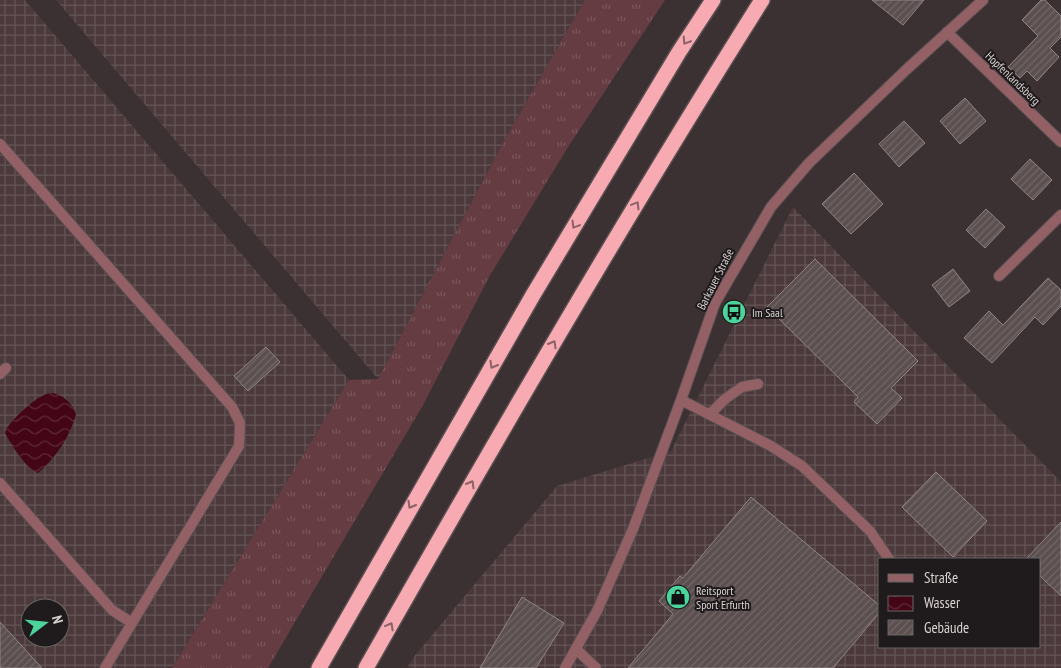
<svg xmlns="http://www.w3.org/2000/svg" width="1061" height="668" font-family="'PT Sans Narrow',sans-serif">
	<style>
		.industrial { fill: url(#industrial-grid); fill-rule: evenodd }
		.grass { fill: url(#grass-tufts) }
		.water { fill: url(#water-waves) }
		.building { fill: url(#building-hatch); stroke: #918485 }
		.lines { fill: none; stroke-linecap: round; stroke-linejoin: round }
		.lane-casing { stroke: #584e4f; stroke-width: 12 }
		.street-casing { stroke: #584e4f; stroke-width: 12 }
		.highway-casing { stroke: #584e4f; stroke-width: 18 }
		.lane { stroke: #936065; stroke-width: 10 }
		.street { stroke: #936065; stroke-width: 10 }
		.highway { stroke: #f7aab2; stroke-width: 15 }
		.oneway { stroke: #8b6266 }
		.labels { text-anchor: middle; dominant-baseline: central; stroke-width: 4; stroke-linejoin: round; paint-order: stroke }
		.street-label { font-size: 12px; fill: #d9d2d2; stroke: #1f1a1b }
		.poi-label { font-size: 12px; fill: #d9d2d2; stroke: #1f1a1b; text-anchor: start }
	</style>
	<defs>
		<pattern id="industrial-grid" width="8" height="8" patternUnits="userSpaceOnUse" patternTransform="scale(1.25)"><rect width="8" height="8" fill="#4b393b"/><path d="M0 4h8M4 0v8" fill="none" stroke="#645556"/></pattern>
		<pattern id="grass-tufts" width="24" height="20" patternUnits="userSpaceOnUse" patternTransform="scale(1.25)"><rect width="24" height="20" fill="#653c41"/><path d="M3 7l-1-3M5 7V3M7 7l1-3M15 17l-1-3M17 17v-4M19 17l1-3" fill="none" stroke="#7a575c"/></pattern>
		<pattern id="water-waves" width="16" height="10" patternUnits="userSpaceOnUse" patternTransform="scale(1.25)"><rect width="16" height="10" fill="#440616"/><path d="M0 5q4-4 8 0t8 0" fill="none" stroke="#5e2937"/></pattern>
		<pattern id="building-hatch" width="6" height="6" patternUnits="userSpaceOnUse" patternTransform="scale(1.25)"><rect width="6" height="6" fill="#5b4f50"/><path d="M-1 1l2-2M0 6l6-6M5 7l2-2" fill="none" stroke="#726768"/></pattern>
	</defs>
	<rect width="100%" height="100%" fill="#3c3132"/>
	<path class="industrial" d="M 0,0 L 25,0 L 349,380 L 172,668 L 0,668 ZM 30,608 L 60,608 L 60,638 L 30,638 Z
		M 56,0 L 585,0 L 505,139 L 378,379 Z
		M 793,207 L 1061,482 L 1061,668 L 407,668 L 412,659 L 557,486 L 671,451 ZM 880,559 L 1040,559 L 1040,647 L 880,647 Z"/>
	<path class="grass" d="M 585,0 L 665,0 L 568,147 L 489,277 L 423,405 L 268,668 L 172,668 L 349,380 L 378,379 L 505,139 Z"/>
	<path class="water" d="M 53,393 C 64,396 72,403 76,414 C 71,435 55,459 38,473 C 26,469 11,444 5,433 C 7,423 32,401 42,396 C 45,394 49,393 53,393 Z"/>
	<path class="building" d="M 872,0 L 924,0 L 903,25 Z
		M 1041,0 L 1045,0 L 1061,16 L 1061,37 L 1050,48 L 1059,57 L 1037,81 L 1027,71 L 1020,78 L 1008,67 L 1038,36 L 1022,20 Z
		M 965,98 L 986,121 L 960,144 L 940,121 Z
		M 904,121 L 925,143 L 899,167 L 879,144 Z
		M 1030,159 L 1052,180 L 1033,200 L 1011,179 Z
		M 854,173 L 883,204 L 851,234 L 822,204 Z
		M 986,209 L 1005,227 L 985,248 L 966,230 Z
		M 815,259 L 918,361 L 891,388 L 902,398 L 877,424 L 854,402 L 858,397 L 767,307 Z
		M 953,269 L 970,291 L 949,307 L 932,285 Z
		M 1048,278 L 1061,290 L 1061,306 L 1043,325 L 1035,317 L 992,363 L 964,338 L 989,311 L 1003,325 Z
		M 266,347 L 280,362 L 248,391 L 234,376 Z
		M 936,472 L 987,521 L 953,557 L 902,507 Z
		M 751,497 L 880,606 L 880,612 L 833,668 L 628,668 L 673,614 L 659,601 L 680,576 L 683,578 Z
		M 1061,522 L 1061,596 L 1040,576 L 1040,559 L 1026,559 Z
		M 522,597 L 564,623 L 536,668 L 480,668 Z
		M 0,622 L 42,668 L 0,668 Z"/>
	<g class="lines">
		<g class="lane-casing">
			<path id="lane" d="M 0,144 L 232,407 L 240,423 L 239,446 L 132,623
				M 999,276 L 1061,215
				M 0,374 L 6,368
				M 710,414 L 725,399 L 742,387 L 758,384
				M 0,483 L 112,610 L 132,623 L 105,668
				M 577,650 L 596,668"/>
		</g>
		<g class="street-casing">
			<path id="street" d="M 947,32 L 1061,142
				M 681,400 L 771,446 L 802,466 L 870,531 L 889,559
				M 565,668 L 597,611 L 633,529 L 681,400 L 715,303 L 771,207 L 809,163 L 907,69 L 983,0"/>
		</g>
		<g class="highway-casing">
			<path id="highway" d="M 319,668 L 533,295 L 679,52 L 713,0
				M 366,668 C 494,443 624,219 762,0"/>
		</g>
		<use href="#lane" class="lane"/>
		<use href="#street" class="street"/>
		<use href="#highway" class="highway"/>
	</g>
	<defs><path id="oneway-chevron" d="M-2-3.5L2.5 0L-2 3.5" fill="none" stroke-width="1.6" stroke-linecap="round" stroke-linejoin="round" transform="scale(1.25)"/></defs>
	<g class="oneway">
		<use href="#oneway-chevron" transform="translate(686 41) rotate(123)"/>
		<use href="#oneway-chevron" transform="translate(636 205) rotate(-59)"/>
		<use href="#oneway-chevron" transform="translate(575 225) rotate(121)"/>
		<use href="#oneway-chevron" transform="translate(553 344) rotate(-60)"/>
		<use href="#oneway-chevron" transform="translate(493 365) rotate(120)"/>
		<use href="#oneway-chevron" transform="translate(471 484) rotate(-60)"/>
		<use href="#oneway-chevron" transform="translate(411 505) rotate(120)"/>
		<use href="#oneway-chevron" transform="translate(390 626) rotate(-61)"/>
	</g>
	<defs>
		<g id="bus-disc" transform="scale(1.25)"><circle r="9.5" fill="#4bd49b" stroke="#1f1a1b"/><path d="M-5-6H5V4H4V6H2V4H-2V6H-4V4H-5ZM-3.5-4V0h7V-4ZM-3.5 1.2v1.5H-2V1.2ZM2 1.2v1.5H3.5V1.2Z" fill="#111"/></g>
		<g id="shop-disc" transform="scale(1.25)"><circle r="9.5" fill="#4bd49b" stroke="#1f1a1b"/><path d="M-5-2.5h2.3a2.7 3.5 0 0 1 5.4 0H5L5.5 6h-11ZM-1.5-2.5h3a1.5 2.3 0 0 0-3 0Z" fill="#111"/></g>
	</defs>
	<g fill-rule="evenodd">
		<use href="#bus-disc" x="734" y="312"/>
		<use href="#shop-disc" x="678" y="597"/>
	</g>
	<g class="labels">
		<g class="street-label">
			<text transform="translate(1013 78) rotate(44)">Hopfenlandsberg</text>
			<text transform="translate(715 279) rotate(-63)">Barkauer Straße</text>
		</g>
		<g class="poi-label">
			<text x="752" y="312">Im Saal</text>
			<text x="696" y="590">Reitsport<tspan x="696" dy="14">Sport Erfurth</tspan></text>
		</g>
	</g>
	<rect x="878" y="558" width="162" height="90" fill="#1f1a1b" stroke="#696464"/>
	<rect x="888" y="574" width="25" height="8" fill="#936065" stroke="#696464"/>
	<text x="924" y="583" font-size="15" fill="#d9d2d2">Straße</text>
	<rect x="888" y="596" width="25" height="15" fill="url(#water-waves)" stroke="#696464"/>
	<text x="924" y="608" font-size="15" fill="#d9d2d2">Wasser</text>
	<rect x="888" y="620" width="25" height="15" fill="url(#building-hatch)" stroke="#696464"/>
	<text x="924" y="633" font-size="15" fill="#d9d2d2">Gebäude</text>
	<g transform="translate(45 623) rotate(74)"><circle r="24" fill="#1f1a1b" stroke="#696464"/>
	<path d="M0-4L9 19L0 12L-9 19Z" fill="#4bd49b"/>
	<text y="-8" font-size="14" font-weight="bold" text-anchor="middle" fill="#d9d2d2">N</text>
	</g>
</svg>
